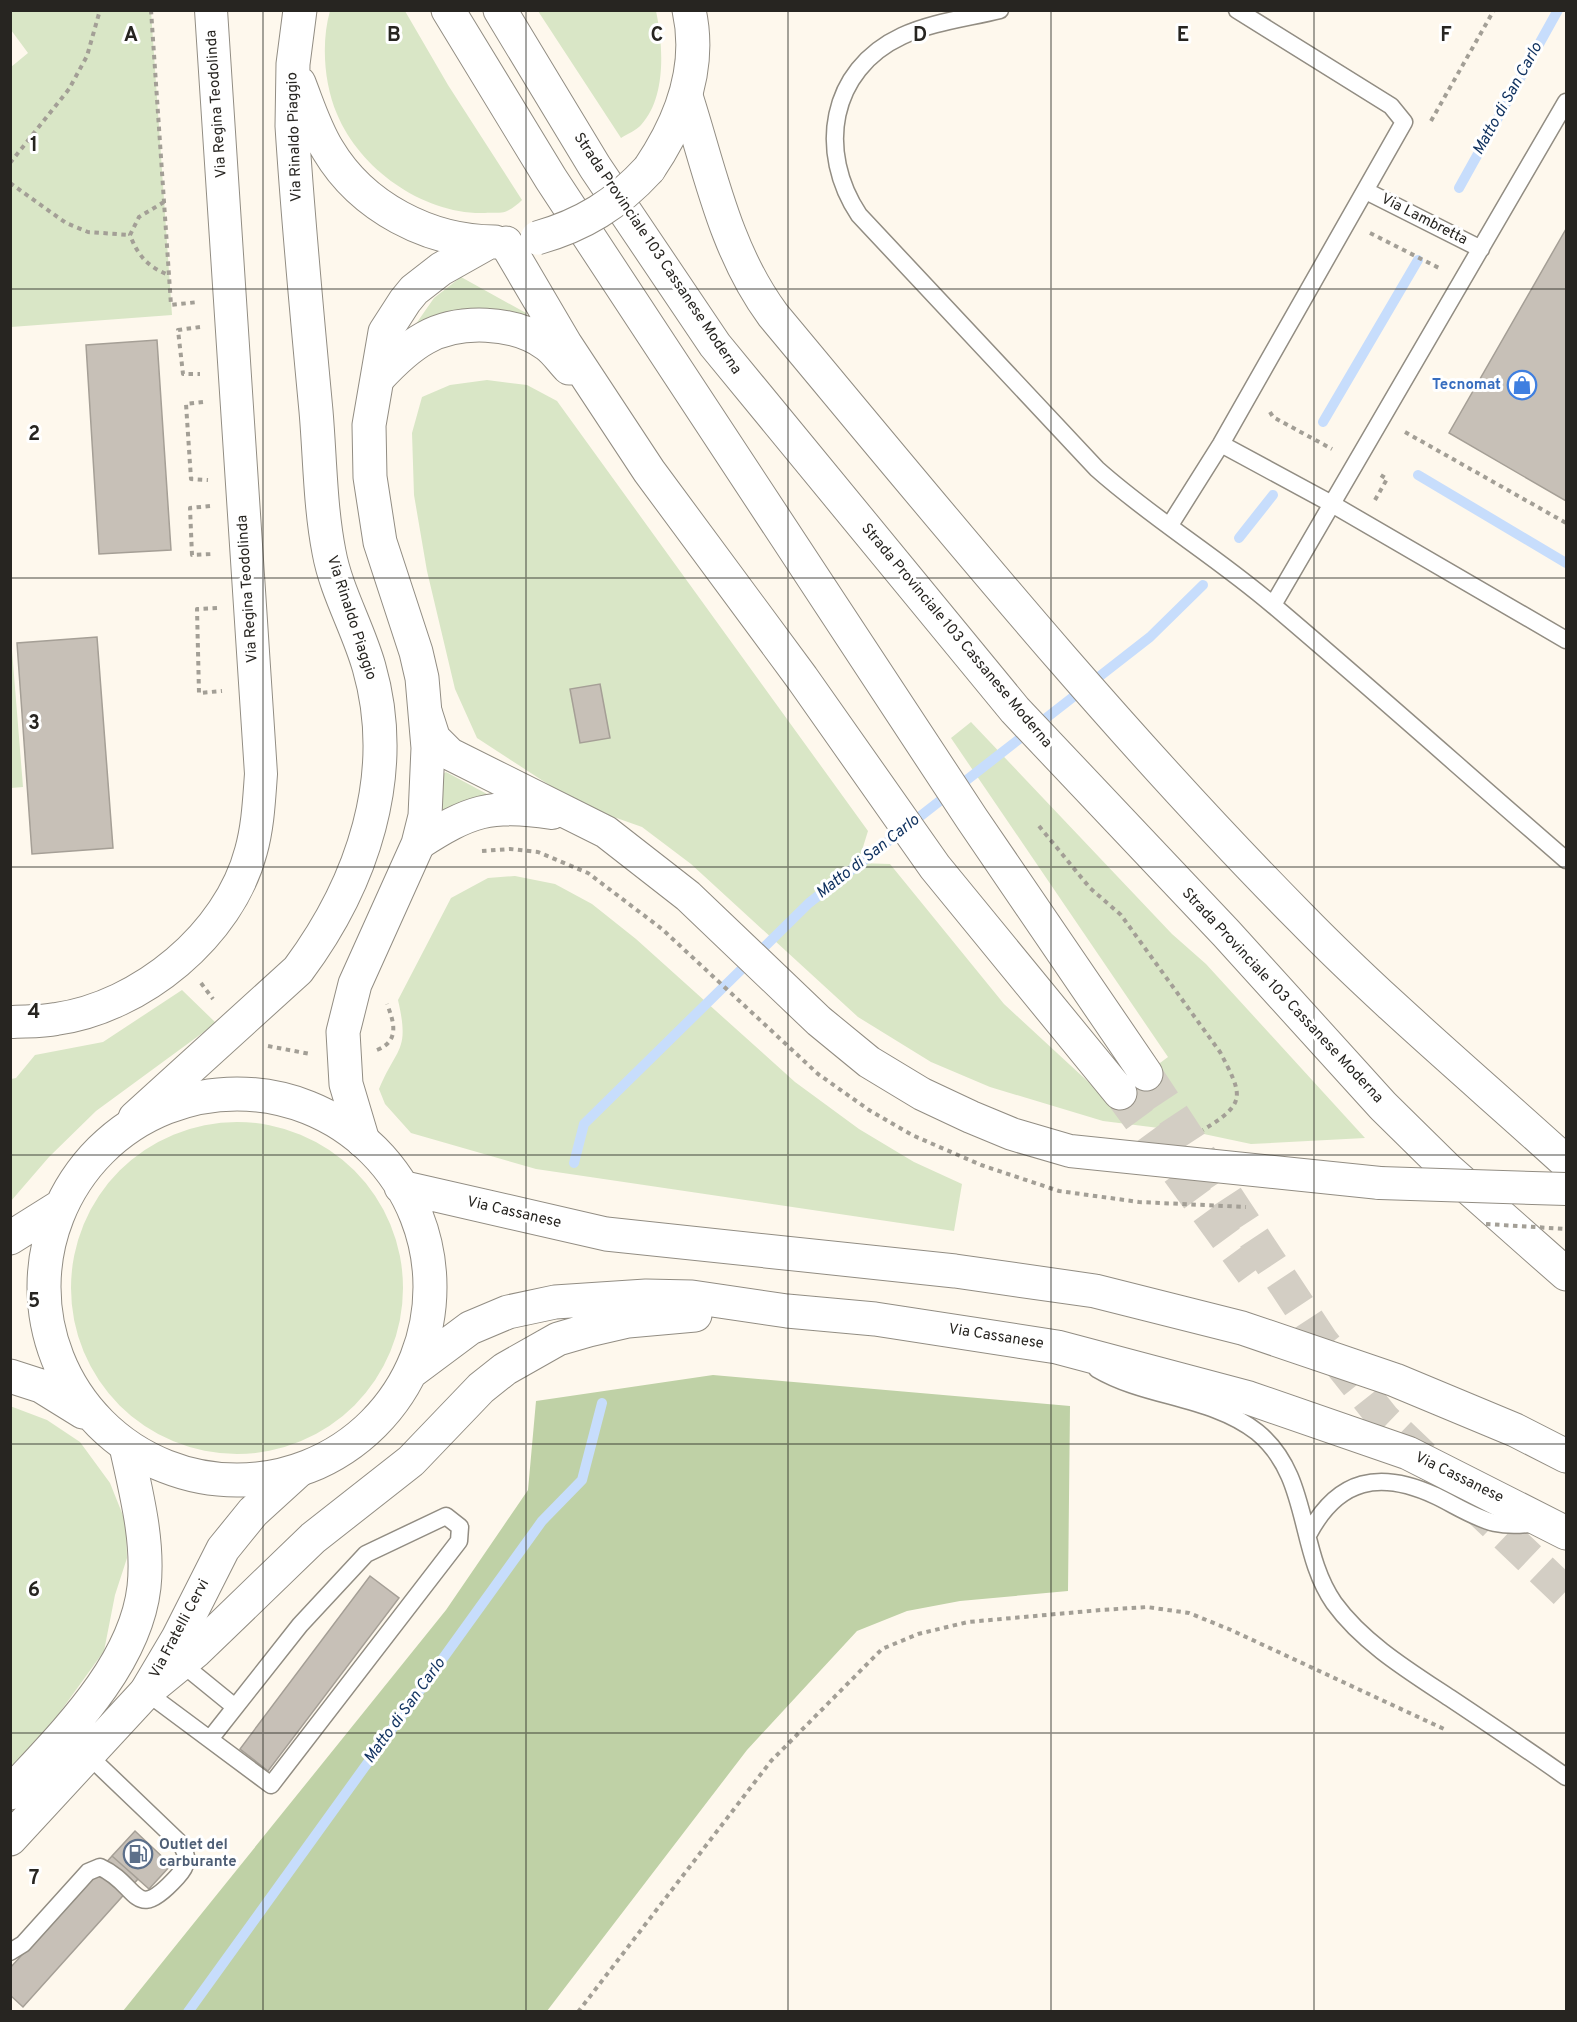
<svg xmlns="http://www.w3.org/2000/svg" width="1577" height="2022" font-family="Overpass,sans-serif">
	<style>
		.green { fill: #d9e6c6 }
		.forest { fill: #bfd1a6 }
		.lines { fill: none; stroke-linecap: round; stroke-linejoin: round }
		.stream { stroke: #c7ddfc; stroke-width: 10 }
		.building { fill: #c7c0b7; stroke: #a59f96; stroke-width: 1.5 }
		.trunk-tunnel { stroke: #d3cec4; stroke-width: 33; stroke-dasharray: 33 16; stroke-linecap: butt }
		.service-casing { stroke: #928d83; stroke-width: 19 }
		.minor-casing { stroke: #928d83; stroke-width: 34 }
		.tertiary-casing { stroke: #928d83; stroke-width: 35 }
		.primary-casing { stroke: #928d83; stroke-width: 35 }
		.trunk-casing { stroke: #928d83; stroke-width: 35 }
		.path { stroke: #a39f96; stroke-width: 4; stroke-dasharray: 4.5 4.5; stroke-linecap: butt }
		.service { stroke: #fff; stroke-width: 16 }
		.minor { stroke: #fff; stroke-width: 32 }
		.tertiary { stroke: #fff; stroke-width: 33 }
		.primary { stroke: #fff; stroke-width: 33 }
		.trunk { stroke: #fff; stroke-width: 33 }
		.minor-bridge-casing { stroke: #928d83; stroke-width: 34; stroke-linecap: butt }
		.tertiary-bridge-casing { stroke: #928d83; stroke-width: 35; stroke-linecap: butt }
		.path-bridge { stroke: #a39f96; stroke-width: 4; stroke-dasharray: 4.5 4.5; stroke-linecap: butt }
		.minor-bridge { stroke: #fff; stroke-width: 32 }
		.tertiary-bridge { stroke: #fff; stroke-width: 33 }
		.grid { fill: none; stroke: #272521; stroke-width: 1.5; stroke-opacity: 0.55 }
		.labels { text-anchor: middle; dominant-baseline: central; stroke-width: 6; stroke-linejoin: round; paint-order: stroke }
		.street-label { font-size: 15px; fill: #272521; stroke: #fff }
		.shop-label { font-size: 15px; font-weight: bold; fill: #366cbe; stroke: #fff; text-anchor: end }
		.service-label { font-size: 15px; font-weight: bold; fill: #4e5e75; stroke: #fff; text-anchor: start }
		.water-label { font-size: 16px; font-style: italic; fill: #0f315f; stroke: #fff }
		.grid-label { font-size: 20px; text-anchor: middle; font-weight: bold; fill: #272521; stroke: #fff; stroke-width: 6; stroke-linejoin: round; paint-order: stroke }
	</style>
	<rect width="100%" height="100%" fill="#fef8ed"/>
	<path class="green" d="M 11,10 L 151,11 L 172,315 L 11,327 L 11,67 L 28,53 L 11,30 Z
		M 330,11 L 405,11 L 448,85 L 522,200 C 518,204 512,209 507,211 C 501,214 491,212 485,213 C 425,215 360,170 337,114 C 324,84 321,42 330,11 Z
		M 538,11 L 656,11 C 663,44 667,97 641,125 C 637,130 627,134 621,138 Z
		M 461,277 L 526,313 L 526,319 L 411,331 L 434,298 Z
		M 487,380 L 527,385 L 557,401 L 868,831 L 858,863 L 890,864 L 1004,1004 L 1109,1101 L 1168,1057 L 951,738 L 971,722 L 1172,934 L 1206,964 L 1365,1138 L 1251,1144 L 1199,1133 L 1103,1121 L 990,1087 L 931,1062 L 858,1017 L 691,864 L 642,827 L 580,805 L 477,738 L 455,689 L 427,571 L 414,495 L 412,433 L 422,397 L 450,385 Z
		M 11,638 L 23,787 L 11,788 L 10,788 Z
		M 446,772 L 487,794 L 485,797 L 440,812 L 443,774 Z
		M 515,876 L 555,884 L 592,904 L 636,939 L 795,1082 L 859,1129 L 914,1162 L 962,1184 L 954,1231 L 536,1169 L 411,1133 L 385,1104 L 379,1089 C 397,1046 410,1052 398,1000 L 451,898 L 488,878 Z
		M 182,990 L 216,1023 L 96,1111 L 49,1157 L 11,1201 L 11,1079 L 16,1078 L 35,1055 L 103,1042 Z
		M71 1288a166 166 0 1 1 332 0a166 166 0 1 1-332 0Z
		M 10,1406 L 47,1420 L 80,1442 L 110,1483 L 126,1523 L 127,1558 L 115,1595 L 104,1651 L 55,1719 L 10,1773 Z"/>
	<path class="forest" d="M 713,1375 L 1070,1406 L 1068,1591 L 960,1601 L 907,1611 L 857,1631 L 747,1750 L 547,2011 L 123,2011 L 446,1610 L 528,1490 L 536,1401 Z"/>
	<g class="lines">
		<path class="stream" d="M 1459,188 L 1558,10
			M 1323,422 L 1418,260
			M 1418,475 L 1566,563
			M 1239,538 L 1273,495
			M 574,1163 L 584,1124 L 809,903 L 1150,637 L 1203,585
			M 188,2012 L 542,1521 L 582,1480 L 602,1403"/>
	</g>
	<path class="building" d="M 1566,229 L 1566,501 L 1449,433 Z
		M 157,340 L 171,550 L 99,554 L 86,345 Z
		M 97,637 L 113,848 L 32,854 L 17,643 Z
		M 600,684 L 610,738 L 580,743 L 570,689 Z
		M 370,1576 L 399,1598 L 268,1771 L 240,1749 Z
		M 135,1831 L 171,1865 L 149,1889 L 112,1856 Z
		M 112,1856 L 138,1879 L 23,2007 L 10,1995 L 10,1968 Z"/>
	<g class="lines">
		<path class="trunk-tunnel" d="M 1146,1074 L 1322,1341 L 1384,1419 L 1566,1593
			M 1120,1093 L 1252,1273"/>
		<g class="service-casing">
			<path id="service" d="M 1000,10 C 968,18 932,22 902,36 C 829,70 817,152 859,215 L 1097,469 C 1153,519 1217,557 1274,606 C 1372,689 1469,776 1566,860
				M 1366,191 L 1481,249
				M 1221,444 L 1332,504 L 1566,640
				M 1170,525 L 1221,444 L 1404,122 L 1391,106 L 1237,10
				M 1273,605 L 1566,102
				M 1097,1369 C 1146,1398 1211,1396 1257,1432 C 1311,1476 1297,1550 1334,1603 C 1363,1643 1409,1671 1450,1698 C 1489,1724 1528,1750 1566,1777
				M 1308,1535 C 1338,1478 1380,1470 1436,1496 C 1455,1505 1474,1518 1495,1523 C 1509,1526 1523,1525 1537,1523
				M 181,1663 L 235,1707
				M 146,1692 L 271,1785 L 459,1541 L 460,1527 L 446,1516 L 366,1554 L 300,1625 L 210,1739
				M 10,1952 L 23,1944 L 88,1872 L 100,1867 C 140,1885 133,1925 177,1877 C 188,1865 189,1858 181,1844 L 88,1755"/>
		</g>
		<g class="minor-casing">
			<path id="minor" d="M 426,713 L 434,738 L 450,754 L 606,832 L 688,896 L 819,1021 L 869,1062 L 922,1094 L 971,1117 L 1012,1134 L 1070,1151 L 1380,1183
				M 418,844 C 469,811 491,803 552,813
				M 10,1022 C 26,1021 41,1022 56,1019 C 141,1007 229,935 251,851 C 258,826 259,800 261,774 L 211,10"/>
		</g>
		<g class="tertiary-casing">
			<path id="tertiary" d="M 299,83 C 308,106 315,129 328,150 C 362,207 429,242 495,242
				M 649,169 C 681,122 702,68 689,10
				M 135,1118 L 298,970 C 362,884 400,775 369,667 C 358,628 336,591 329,552 C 320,506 320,457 316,411 C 307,316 298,221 292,126 L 293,64 L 300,10
				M 363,1141 L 346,1084 L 343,1032 L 355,984 L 418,844 L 425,816 L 428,748 L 422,678 L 416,652 L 380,542 L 370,477 L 369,425 L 385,332 L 405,301 L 414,290 L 441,269 L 489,242
				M 10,1793 C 61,1737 135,1667 144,1587 C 149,1541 136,1492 126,1446
				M 10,1839 L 146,1692 L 178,1638 L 223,1549 L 253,1512 L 298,1471"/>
		</g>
		<g class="primary-casing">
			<path id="primary" d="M44 1287a193 193 0 1 1 386 0a193 193 0 1 1-386 0Z
				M 401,1187 L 606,1234 L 955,1271 L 1095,1291 L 1242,1328 L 1395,1380 L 1515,1430 L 1566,1456
				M 10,1238 L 61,1206
				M 411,1372 L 470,1328 L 508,1312 L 555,1302 L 646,1296 L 692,1297 L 787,1311 L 875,1319 L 1057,1347 L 1249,1398 L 1408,1453 L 1566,1533
				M 10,1376 L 41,1386 L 83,1412
				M 146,1692 L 196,1651 L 313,1538 L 411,1461 L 481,1388 L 505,1369 L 558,1339 L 589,1330 L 628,1321 L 695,1315"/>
		</g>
		<g class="trunk-casing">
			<path id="trunk" d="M 448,10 L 551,179 L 972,819 L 1146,1074
				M 500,10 L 595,167 L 715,345 L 1015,710 L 1226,933 L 1383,1106 L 1445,1167 L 1566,1274
				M 686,96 C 710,171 725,250 773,315 C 944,520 1112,727 1300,917 C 1384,1003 1477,1081 1566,1162
				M 506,243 L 566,345 L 649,471 L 802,678 L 935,867 L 1120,1093
				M 379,377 C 393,362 407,348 425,338 C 459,319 514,321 546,344 C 555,350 562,361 569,368"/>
		</g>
		<path class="path" d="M 151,10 L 171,305 L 198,302
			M 1431,121 L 1494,10
			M 10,163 L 69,89 L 87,56 L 100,10
			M 10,183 L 66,223 L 88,232 L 130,235
			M 164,202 L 139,217 L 130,235 C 138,256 148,267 169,275
			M 1370,233 L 1439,268
			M 200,327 L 178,330 L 183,374 L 200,374
			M 203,402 L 186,404 L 191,479 L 208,480
			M 1270,412 L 1273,417 L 1332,449
			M 1405,432 L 1566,523
			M 1375,500 L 1387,479 L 1379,474
			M 210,506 L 190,508 L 192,555 L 213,554
			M 217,608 L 197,609 L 199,693 L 222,691
			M 1039,826 L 1090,888 L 1121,915 L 1220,1052 C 1243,1096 1247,1103 1203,1130
			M 482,851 L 510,849 L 538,852 L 588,873 L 662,929 L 818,1074 L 869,1110 L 912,1135 L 981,1165 L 1059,1191 L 1139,1202 L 1246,1207
			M 201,983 L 213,999
			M 268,1046 L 310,1054
			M 377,1050 C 400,1041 394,1022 387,1004
			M 578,2012 L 771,1761 L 882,1649 L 918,1634 L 968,1622 L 1101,1610 L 1147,1607 L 1189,1613 L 1231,1630 L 1444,1729"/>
		<use href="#service" class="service"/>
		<use href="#minor" class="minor"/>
		<use href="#tertiary" class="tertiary"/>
		<use href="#primary" class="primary"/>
		<use href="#trunk" class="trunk"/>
		<g class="minor-bridge-casing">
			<path id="minor-bridge" d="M 1380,1183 L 1566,1189"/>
		</g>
		<g class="tertiary-bridge-casing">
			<path id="tertiary-bridge" d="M 537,238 C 583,225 617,204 649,169"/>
		</g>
		<path class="path-bridge" d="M 1486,1224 L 1566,1229"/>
		<use href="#minor-bridge" class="minor-bridge"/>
		<use href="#tertiary-bridge" class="tertiary-bridge"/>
	</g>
	<path class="grid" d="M 263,10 L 263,2012M 526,10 L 526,2012M 788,10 L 788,2012M 1051,10 L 1051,2012M 1314,10 L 1314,2012M 10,289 L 1566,289M 10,578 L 1566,578M 10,867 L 1566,867M 10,1155 L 1566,1155M 10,1444 L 1566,1444M 10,1733 L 1566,1733"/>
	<defs>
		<g id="shop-ring" transform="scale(1.5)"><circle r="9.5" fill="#fff" stroke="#3f7fe0" stroke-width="1.5"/><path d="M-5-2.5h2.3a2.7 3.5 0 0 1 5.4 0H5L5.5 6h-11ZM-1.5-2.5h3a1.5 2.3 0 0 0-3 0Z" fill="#3f7fe0"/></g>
		<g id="fuel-ring" transform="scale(1.5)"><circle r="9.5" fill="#fff" stroke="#5c6f8a" stroke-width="1.5"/><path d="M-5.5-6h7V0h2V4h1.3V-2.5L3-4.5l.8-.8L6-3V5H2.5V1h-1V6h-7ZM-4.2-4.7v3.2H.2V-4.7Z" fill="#5c6f8a"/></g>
	</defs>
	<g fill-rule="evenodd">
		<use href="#shop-ring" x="1522" y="385"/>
		<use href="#fuel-ring" x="138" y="1854"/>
	</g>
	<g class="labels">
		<g class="street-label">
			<text transform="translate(217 104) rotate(-94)">Via Regina Teodolinda</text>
			<text transform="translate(295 137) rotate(-92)">Via Rinaldo Piaggio</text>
			<text transform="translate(1424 220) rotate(27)">Via Lambretta</text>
			<text transform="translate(657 254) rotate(56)">Strada Provinciale 103 Cassanese Moderna</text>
			<text transform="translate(248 589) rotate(-94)">Via Regina Teodolinda</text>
			<text transform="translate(351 618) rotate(72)">Via Rinaldo Piaggio</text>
			<text transform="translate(956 636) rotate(50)">Strada Provinciale 103 Cassanese Moderna</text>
			<text transform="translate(1282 996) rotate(47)">Strada Provinciale 103 Cassanese Moderna</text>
			<text transform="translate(514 1213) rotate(13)">Via Cassanese</text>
			<text transform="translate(996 1337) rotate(9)">Via Cassanese</text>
			<text transform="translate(1459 1478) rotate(26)">Via Cassanese</text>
			<text transform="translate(180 1629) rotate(-62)">Via Fratelli Cervi</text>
		</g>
		<g class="shop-label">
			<text x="1501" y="385">Tecnomat</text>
		</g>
		<g class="service-label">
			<text x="159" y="1845">Outlet del<tspan x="159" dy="17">carburante</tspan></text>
		</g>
		<g class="water-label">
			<text transform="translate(1508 99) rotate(-61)">Matto di San Carlo</text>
			<text transform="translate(868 857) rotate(-38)">Matto di San Carlo</text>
			<text transform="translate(405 1711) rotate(-54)">Matto di San Carlo</text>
		</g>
	</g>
	<g class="grid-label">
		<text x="131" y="41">A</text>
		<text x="394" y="41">B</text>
		<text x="657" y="41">C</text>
		<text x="920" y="41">D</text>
		<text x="1183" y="41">E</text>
		<text x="1446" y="41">F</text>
		<text x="34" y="151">1</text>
		<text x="34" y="440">2</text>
		<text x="34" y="729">3</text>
		<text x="34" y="1018">4</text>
		<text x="34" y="1307">5</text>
		<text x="34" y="1596">6</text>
		<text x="34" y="1884">7</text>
	</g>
	<rect width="1577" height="2022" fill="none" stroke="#272521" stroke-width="24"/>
</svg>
